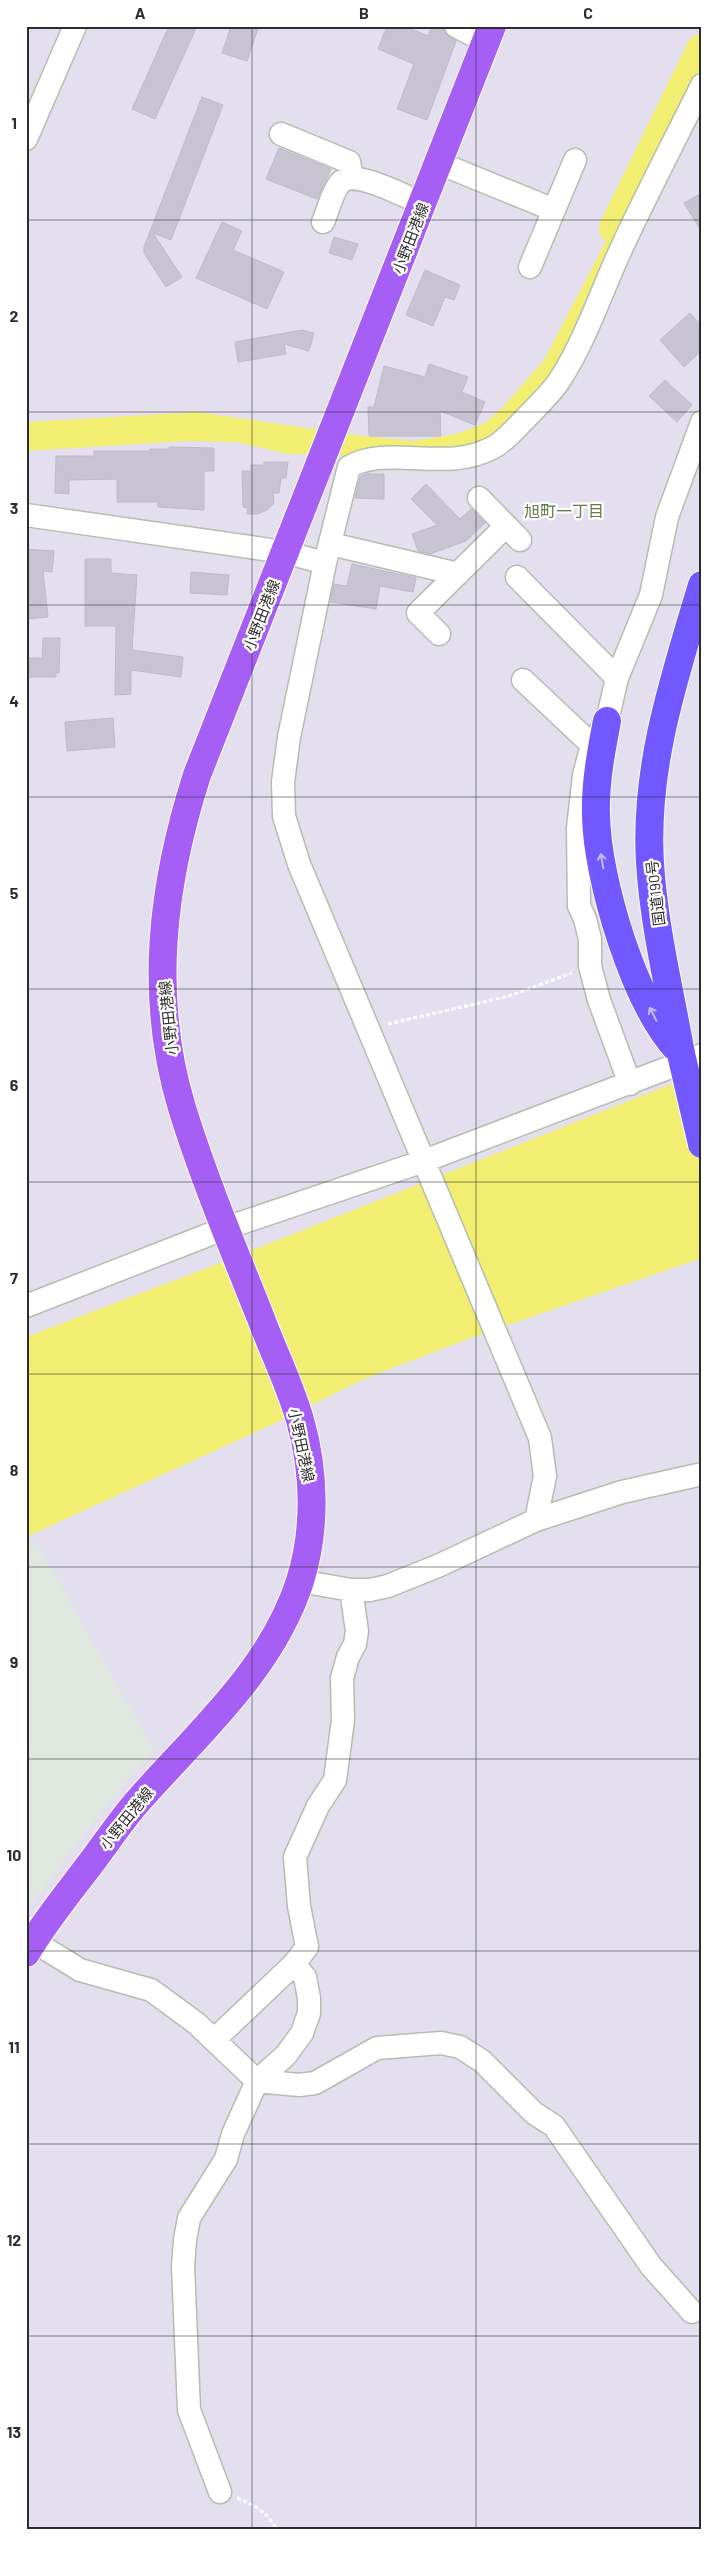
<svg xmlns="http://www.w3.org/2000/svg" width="728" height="2556" font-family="Barlow,'Noto Sans JP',sans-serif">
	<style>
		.industrial { fill: #e0e7df }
		.water { fill: #f1ee71 }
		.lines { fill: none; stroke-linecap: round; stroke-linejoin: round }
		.river { stroke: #f1ee71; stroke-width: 32 }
		.building { fill: #c8c3d1; stroke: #bfb8ca }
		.minor-casing { stroke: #b6bdaf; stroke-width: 25 }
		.major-casing { stroke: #fff; stroke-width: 30 }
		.highway-casing { stroke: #fff; stroke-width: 30 }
		.path { stroke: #fff; stroke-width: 3; stroke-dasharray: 4 2.5; stroke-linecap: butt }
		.minor { stroke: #fff; stroke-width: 22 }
		.major { stroke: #a65ff4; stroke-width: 28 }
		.highway { stroke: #7159ff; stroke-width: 28 }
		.highway-bridge-casing { stroke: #fff; stroke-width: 30; stroke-linecap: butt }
		.highway-bridge { stroke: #7159ff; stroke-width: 28 }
		.oneway { stroke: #c6bdff }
		.grid { fill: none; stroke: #2d2d2d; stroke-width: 1; stroke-opacity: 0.55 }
		.labels { text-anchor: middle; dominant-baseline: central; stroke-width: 4.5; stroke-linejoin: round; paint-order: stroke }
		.street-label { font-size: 15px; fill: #2d2d2d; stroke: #fff }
		.neighbourhood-label { font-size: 16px; fill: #607a48; stroke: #fff }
		.neatline { fill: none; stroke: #2d2d2d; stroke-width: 2 }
		.grid-label { font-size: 16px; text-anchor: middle; font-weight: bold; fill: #2d2d2d }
	</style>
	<rect width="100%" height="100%" fill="#e3dfee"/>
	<path class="industrial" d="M 37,1543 L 154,1750 L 100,1813 L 26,1911 L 26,1548 Z"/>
	<path class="water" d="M 634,187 L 555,371 L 530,403 L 487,444 L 463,453 L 359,456 L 288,454 L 237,442 L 187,441 L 26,451 L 26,422 L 197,412 L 363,436 L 413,441 L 456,434 L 485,423 L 502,408 L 544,360 Z
		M 702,1072 L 702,1258 L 476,1336 L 364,1379 L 269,1426 L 26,1537 L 26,1337 L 207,1268 Z"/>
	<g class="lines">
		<path class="river" d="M 615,228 L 702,50"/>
	</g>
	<path class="building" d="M 169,26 L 197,26 L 155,119 L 132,109 Z
		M 231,26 L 259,26 L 247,61 L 222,53 Z
		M 387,26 L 404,26 L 428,36 L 432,26 L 435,26 L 444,30 L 456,41 L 427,120 L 397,109 L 414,64 L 378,49 Z
		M 202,97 L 223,105 L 171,240 L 153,233 L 182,277 L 166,287 L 144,253 L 144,247 Z
		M 279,148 L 331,169 L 317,199 L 266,179 Z
		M 702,193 L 702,232 L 684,203 Z
		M 222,222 L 242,231 L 233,250 L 284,272 L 267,309 L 196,278 Z
		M 334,237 L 358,244 L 352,260 L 329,253 Z
		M 425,270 L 460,285 L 454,300 L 445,297 L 433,326 L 406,315 Z
		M 690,313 L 702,326 L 702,350 L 684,367 L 660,340 Z
		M 302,330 L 314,333 L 309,351 L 284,344 L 286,354 L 238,362 L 235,342 Z
		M 429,364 L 468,377 L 462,392 L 485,402 L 475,425 L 440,411 L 441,436 L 369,436 L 368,407 L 374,407 L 384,366 L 425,377 Z
		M 665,380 L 692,405 L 677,422 L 649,396 Z
		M 169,447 L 214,448 L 214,471 L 204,471 L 204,510 L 158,507 L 158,502 L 117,502 L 117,479 L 69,480 L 69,494 L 55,493 L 56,456 L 94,456 L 94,451 L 150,451 L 150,449 L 169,449 Z
		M 264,462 L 288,462 L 286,478 L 281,478 L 279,493 L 273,493 L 274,503 L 267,510 L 257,514 L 247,514 L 248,508 L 243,507 L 242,471 L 251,471 L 251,465 L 264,465 Z
		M 366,474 L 384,474 L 384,499 L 355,498 L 360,477 Z
		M 426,484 L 460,519 L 471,509 L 485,523 L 466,541 L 430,554 L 418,551 L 412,534 L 437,525 L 411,499 Z
		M 26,549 L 54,551 L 52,572 L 43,571 L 48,617 L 26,619 Z
		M 85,559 L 111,559 L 111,573 L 137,575 L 132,650 L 183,657 L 181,677 L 131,670 L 131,694 L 115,695 L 116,626 L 85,626 Z
		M 352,564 L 416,578 L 413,592 L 380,586 L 376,609 L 330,602 L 334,584 L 347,586 Z
		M 191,572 L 229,575 L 227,595 L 190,593 Z
		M 43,638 L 60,638 L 59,673 L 56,673 L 56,677 L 26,677 L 26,658 L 42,658 Z
		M 113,718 L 115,747 L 67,751 L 65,722 Z"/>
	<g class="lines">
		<g class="minor-casing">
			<path id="minor" d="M 456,26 L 486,42
				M 281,134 L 349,162 L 352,177
				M 26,139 L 75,26
				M 439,163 L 554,210
				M 323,222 C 328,211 332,192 340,183 C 354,168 406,197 423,204
				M 530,267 L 575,160
				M 479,498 L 520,540
				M 26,515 L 284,552 L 325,563 L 289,737 L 283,782 L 284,816 L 299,864 L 540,1438 L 545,1476 L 536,1520
				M 331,544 L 458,574
				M 325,563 L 349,467 C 389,444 445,473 492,448 C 504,442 514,430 523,421 C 536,407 551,394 561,378 C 587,337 602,289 623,245 C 648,191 676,138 702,85
				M 517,577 L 617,678
				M 439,634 L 418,613 L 506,526
				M 523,680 L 592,745
				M 630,1084 L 599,1000 L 590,966 L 590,939 L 585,919 L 579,906 L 578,828 L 584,775 L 592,745 L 607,721 L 617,678 L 651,595 L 667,517 L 702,422
				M 26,1306 L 226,1228 L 424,1161 L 702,1055
				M 300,1581 L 351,1590 L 370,1590 L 388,1586 L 440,1565 L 536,1520 L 622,1492 L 702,1474
				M 33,1941 L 80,1970 L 151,1990 L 196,2023 L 257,2081 L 299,2085 L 315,2083 L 377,2048 L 441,2043 L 460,2047 L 482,2061 L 534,2113 L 554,2126 L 651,2266 L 692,2312
				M 214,2040 L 294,1964
				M 220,2492 L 189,2410 L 183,2266 L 185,2240 L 189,2218 L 226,2159 L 233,2134 L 257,2081 L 286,2055 L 302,2033 L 309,2013 L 309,1998 L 305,1977 L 294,1964 L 307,1947 L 299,1906 L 295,1857 L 318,1806 L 335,1780 L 343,1720 L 342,1678 L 348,1657 L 355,1644 L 357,1631 L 351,1590"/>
		</g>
		<g class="major-casing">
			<path id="major" d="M 26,1953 C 45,1921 69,1892 91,1863 C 107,1842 121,1820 139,1800 C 198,1733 272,1669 300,1581 C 316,1530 315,1472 300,1420 C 290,1385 273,1351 260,1316 C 233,1248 204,1179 182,1108 C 148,996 162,884 197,775 L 492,26"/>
		</g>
		<g class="highway-casing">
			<path id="highway" d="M 607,721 C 601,752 595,784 596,815 C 597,879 634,1002 677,1049
				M 681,1054 C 670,991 654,927 650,863 C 644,766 675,676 702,585"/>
		</g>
		<path class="path" d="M 388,1024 L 509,996 L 572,973
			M 237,2498 C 255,2505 268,2513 277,2530"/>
		<use href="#minor" class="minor"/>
		<use href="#major" class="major"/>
		<use href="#highway" class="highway"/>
		<g class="highway-bridge-casing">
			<path id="highway-bridge" d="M 681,1054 L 702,1144"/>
		</g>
		<use href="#highway-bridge" class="highway-bridge"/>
	</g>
	<defs><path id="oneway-shaft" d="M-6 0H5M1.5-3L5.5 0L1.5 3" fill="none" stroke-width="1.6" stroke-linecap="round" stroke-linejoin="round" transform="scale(1.25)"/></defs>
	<g class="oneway">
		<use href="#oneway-shaft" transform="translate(602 861) rotate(-100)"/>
		<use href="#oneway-shaft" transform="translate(653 1014) rotate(-117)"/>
	</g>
	<path class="grid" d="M 252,26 L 252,2530M 476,26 L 476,2530M 26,220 L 702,220M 26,412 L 702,412M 26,605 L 702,605M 26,797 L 702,797M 26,989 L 702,989M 26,1182 L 702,1182M 26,1374 L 702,1374M 26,1567 L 702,1567M 26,1759 L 702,1759M 26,1951 L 702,1951M 26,2144 L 702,2144M 26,2336 L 702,2336"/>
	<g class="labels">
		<g class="street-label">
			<text transform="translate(410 238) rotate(-69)">小野田港線</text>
			<text transform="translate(261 615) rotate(-69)">小野田港線</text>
			<text transform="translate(655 893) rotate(-97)">国道190号</text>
			<text transform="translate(168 1018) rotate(-96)">小野田港線</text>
			<text transform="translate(302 1445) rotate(78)">小野田港線</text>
			<text transform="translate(126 1818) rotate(-51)">小野田港線</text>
		</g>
		<g class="neighbourhood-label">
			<text x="564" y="510">旭町一丁目</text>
		</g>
	</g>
	<rect width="728" height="2556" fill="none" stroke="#ffffff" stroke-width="55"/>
	<rect x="28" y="28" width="672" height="2500" class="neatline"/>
	<g class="grid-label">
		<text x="140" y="19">A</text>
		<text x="364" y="19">B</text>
		<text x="588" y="19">C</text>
		<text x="14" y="129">1</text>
		<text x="14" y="322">2</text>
		<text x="14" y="514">3</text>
		<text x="14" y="707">4</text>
		<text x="14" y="899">5</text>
		<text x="14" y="1091">6</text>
		<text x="14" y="1284">7</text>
		<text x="14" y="1476">8</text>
		<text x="14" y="1668">9</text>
		<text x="14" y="1861">10</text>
		<text x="14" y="2053">11</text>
		<text x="14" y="2246">12</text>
		<text x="14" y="2438">13</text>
	</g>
</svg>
